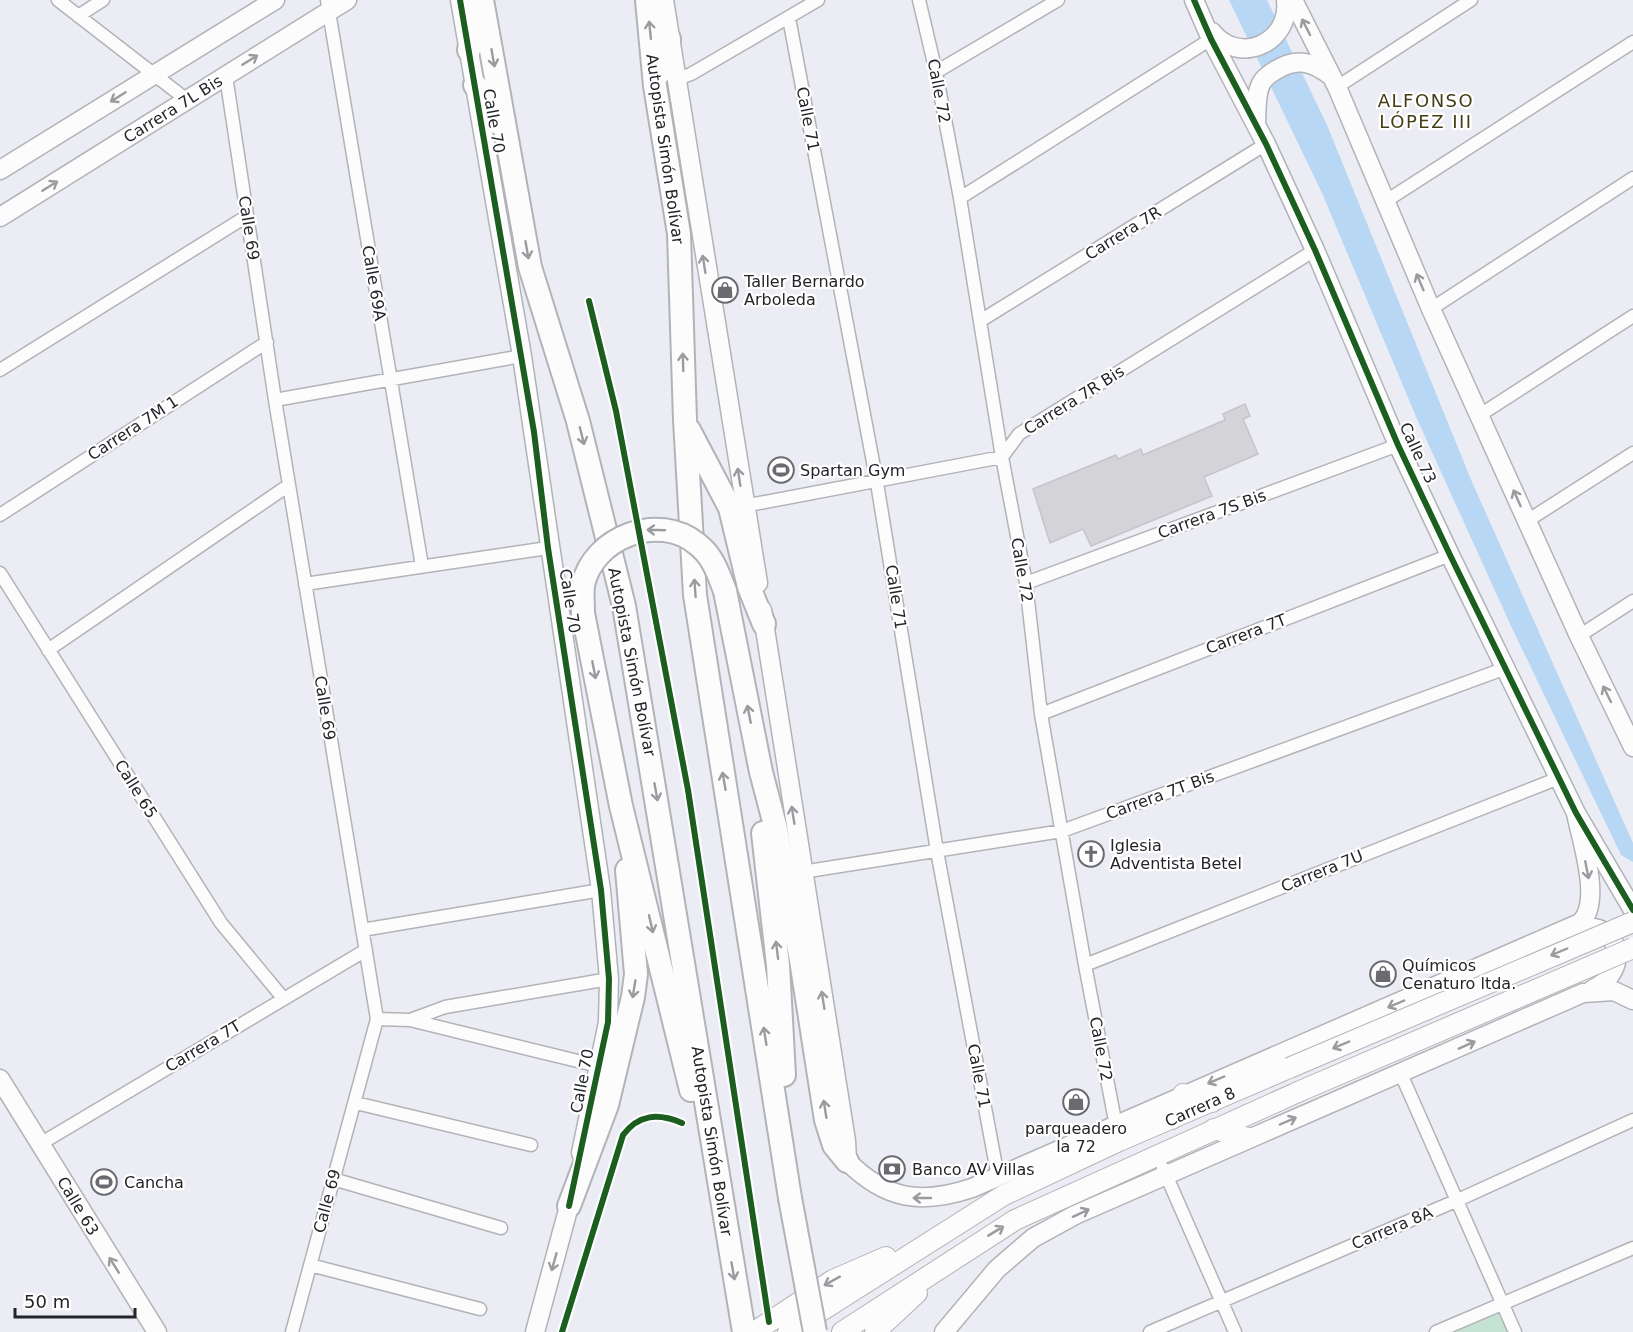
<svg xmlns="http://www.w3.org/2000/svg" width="1633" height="1332" font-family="'DejaVu Sans',sans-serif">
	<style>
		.green { fill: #c4e3d2 }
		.water { fill: #b7d7f5 }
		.building { fill: #d4d3d8; stroke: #c6c4ca; stroke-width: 1.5 }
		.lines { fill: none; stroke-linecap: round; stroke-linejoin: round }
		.street-casing { stroke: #b2b3b8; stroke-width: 15 }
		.secondary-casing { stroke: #b2b3b8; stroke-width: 21 }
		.primary-casing { stroke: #b2b3b8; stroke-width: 22 }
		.highway-casing { stroke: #b2b3b8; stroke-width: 26 }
		.street { stroke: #fcfcfd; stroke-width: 12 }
		.secondary { stroke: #fcfcfd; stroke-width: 18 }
		.primary { stroke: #fcfcfd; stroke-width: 20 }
		.highway { stroke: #fcfcfd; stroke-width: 22 }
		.primary-bridge-casing { stroke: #b2b3b8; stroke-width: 22; stroke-linecap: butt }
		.highway-bridge-casing { stroke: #b2b3b8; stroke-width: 26; stroke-linecap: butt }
		.primary-bridge { stroke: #fcfcfd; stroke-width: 20 }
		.highway-bridge { stroke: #fcfcfd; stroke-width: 22 }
		.cycleway-casing { stroke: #fff; stroke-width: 10 }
		.cycleway { stroke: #1b5e20; stroke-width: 6 }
		.oneway { stroke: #9a9b9e }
		.labels { text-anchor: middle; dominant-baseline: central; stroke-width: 4.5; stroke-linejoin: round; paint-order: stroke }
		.street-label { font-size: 16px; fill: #232529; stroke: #fff }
		.poi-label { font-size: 16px; fill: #232529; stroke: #fff; text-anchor: start }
		.neighbourhood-label { font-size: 18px; letter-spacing: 1.5px; fill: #443d13; stroke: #fff }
	</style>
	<rect width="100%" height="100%" fill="#ecedf4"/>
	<path class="green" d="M 1503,1303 L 1515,1332 L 1436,1332 Z"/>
	<path class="water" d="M 1229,0 L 1267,0 L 1327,125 L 1472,482 L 1633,843 L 1633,862 L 1621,855 L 1511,626 L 1417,419 L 1322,193 Z"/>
	<path class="building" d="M 1245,404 L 1250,416 L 1243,419 L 1258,454 L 1204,477 L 1212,496 L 1091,546 L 1083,529 L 1050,543 L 1033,489 L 1116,455 L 1118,459 L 1141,449 L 1143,455 L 1225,420 L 1223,414 Z"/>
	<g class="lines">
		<g class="street-casing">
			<path id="street" d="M 58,0 L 187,100
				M 327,0 L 422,566
				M 919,0 L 936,72 L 960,198 L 1002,457 L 1026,583 L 1041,714 L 1085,965 L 1117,1131
				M 78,16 L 103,0
				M 789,18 L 877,483 L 937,851 L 998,1177
				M 936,72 L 1058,0
				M 226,76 L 275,400 L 377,1019 L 292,1332
				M 675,80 L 691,74 L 818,0
				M 1337,87 L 1471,0
				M 960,198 L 1211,39
				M 1386,201 L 1633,42
				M 1431,309 L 1633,178
				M 980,321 L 1266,144
				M 0,370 L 247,216
				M 275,400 L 522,356
				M 1480,415 L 1633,316
				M 744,506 L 1002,457 L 1019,434 L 1315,250
				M 0,515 L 267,342
				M 1527,521 L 1633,453
				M 0,573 L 221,923 L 283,998
				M 1026,583 L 1398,445
				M 305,584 L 548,548
				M 1579,636 L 1633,601
				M 48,650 L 289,485
				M 1041,714 L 1450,555
				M 802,872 L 1062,831 L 1506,668
				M 362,930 L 601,890
				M 1085,965 L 1559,778
				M 377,1019 L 410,1020 L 598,1066
				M 410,1020 L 445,1007 L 609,979
				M 1401,1074 L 1515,1332
				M 356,1103 L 531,1145
				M 40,1144 L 366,950
				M 1163,1168 L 1235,1332
				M 333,1179 L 501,1228
				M 310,1265 L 480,1309
				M 1150,1332 L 1458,1200 L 1633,1120
				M 1436,1332 L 1633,1248"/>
		</g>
		<g class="secondary-casing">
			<path id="secondary" d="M 460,0 L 522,356 L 601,890 L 609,979 L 608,1022 L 581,1153
				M 664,0 L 758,583
				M 1194,0 L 1211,39 L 1266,144 L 1315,250 L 1398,445 L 1450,555 L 1576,813 L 1633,910
				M 1293,0 L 1337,87 L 1431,309 L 1579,636 L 1633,747
				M 1212,32 C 1239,66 1291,43 1286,0
				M 1256,123 C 1257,111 1255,93 1262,82 C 1265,77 1271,73 1276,70 C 1297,57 1313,62 1331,76
				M 0,170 L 275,0
				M 0,217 L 347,0
				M 762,610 L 846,1141 L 847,1161 C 886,1200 921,1205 972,1188 L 1580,923 C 1603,903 1581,840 1576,813
				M 1571,930 C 1620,914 1633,971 1593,989
				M 0,1079 L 157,1332
				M 535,1332 L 572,1195
				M 944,1332 L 997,1269 L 1033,1238 L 1075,1215 L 1583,993 L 1614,991 L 1633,1000"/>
		</g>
		<g class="primary-casing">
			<path id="primary" d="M 1172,1119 L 1183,1094 L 1212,1102
				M 1214,1129 L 1248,1138
				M 754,1332 L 833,1280 L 886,1257
				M 788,1332 L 1004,1195 L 1119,1141 L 1289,1068
				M 842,1332 L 1015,1220 L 1298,1092
				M 875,1332 L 917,1293"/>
		</g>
		<g class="highway-casing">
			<path id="highway" d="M 482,0 L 530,267 L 578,421 L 624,606 L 744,1332
				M 647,0 L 655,86 L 679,234 L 685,420 L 695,595 L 790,1198
				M 469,50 L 478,4
				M 659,73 L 669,39
				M 475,85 L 500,124
				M 689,430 L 730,508 L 749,587 L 764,624
				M 725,591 L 761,772 L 776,829 L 801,960 L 826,1120 L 834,1145 L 847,1161
				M 583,613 L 621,806 L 691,1090
				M 763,833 L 778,965 L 784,1075
				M 569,1206 L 607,1105 L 633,997 L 636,974 L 627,870"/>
		</g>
		<use href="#street" class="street"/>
		<use href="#secondary" class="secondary"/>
		<use href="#primary" class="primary"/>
		<use href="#highway" class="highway"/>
		<g class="primary-bridge-casing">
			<path id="primary-bridge" d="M 1289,1068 L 1633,922
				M 1298,1092 L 1633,948"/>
		</g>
		<g class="highway-bridge-casing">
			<path id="highway-bridge" d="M 583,613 C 583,604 582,594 583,585 C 593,537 659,512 697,544 C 713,556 718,573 725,591
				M 790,1198 L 815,1332"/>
		</g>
		<use href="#primary-bridge" class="primary-bridge"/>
		<use href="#highway-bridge" class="highway-bridge"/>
		<g class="cycleway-casing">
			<path id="cycleway" d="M 460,0 L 534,432 L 548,548 L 601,890 L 609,979 L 608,1022 L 569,1206
				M 1194,0 L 1211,39 L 1266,144 L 1315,250 L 1398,445 L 1450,555 L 1576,813 L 1633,910
				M 589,301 L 616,411 L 688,790 L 769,1322
				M 562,1332 L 623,1135 C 639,1114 658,1113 682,1123"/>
		</g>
		<use href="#cycleway" class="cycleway"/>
	</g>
	<defs><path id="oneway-shaft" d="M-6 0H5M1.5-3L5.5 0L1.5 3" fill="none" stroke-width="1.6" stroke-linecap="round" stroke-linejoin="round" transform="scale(1.5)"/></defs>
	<g class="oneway">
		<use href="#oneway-shaft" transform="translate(1306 27) rotate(-117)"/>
		<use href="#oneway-shaft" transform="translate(650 30) rotate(-96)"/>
		<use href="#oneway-shaft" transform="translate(493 58) rotate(80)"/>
		<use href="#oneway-shaft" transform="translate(250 60) rotate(-32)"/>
		<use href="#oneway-shaft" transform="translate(118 97) rotate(148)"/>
		<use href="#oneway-shaft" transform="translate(50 186) rotate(-32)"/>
		<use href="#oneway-shaft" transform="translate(527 250) rotate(80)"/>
		<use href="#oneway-shaft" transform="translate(704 264) rotate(-99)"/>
		<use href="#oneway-shaft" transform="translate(1420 282) rotate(-113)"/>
		<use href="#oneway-shaft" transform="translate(683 362) rotate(-92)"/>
		<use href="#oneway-shaft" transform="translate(582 436) rotate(76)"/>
		<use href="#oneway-shaft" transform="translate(739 477) rotate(-99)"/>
		<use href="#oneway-shaft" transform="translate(1517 498) rotate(-114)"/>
		<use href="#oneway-shaft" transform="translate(656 530) rotate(-178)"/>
		<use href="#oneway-shaft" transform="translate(695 588) rotate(-94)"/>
		<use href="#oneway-shaft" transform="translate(594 670) rotate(79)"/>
		<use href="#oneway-shaft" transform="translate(1607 694) rotate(-116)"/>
		<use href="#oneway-shaft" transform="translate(749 714) rotate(-101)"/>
		<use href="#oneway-shaft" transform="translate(724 781) rotate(-100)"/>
		<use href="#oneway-shaft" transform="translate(656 792) rotate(80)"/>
		<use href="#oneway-shaft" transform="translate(793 815) rotate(-99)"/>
		<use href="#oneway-shaft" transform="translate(1587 870) rotate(79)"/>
		<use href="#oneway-shaft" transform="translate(651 924) rotate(77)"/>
		<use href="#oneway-shaft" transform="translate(777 950) rotate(-97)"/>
		<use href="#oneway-shaft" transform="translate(1559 952) rotate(157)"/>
		<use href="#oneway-shaft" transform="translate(634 989) rotate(99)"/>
		<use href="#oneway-shaft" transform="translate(823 1000) rotate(-99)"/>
		<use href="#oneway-shaft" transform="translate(1396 1004) rotate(157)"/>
		<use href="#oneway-shaft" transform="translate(765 1036) rotate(-99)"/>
		<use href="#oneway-shaft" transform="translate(1341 1045) rotate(157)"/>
		<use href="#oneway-shaft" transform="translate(1467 1045) rotate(-24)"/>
		<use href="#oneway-shaft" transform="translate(1216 1080) rotate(157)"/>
		<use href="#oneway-shaft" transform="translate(825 1109) rotate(-99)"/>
		<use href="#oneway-shaft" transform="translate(1288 1121) rotate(-23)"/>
		<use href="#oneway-shaft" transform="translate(922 1198) rotate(-180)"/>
		<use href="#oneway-shaft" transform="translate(1081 1213) rotate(-25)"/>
		<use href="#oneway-shaft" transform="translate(996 1231) rotate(-31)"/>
		<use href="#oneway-shaft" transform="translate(554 1262) rotate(106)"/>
		<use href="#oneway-shaft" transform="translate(114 1265) rotate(-122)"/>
		<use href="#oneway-shaft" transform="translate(733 1271) rotate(80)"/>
		<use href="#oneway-shaft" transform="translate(832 1281) rotate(151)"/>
	</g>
	<defs>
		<g id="shop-ring" transform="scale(1.35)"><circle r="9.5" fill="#fff" stroke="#696b70" stroke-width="1.5"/><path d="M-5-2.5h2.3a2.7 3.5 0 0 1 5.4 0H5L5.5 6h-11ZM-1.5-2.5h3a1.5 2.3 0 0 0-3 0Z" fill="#696b70"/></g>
		<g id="stadium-ring" transform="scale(1.35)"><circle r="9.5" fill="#fff" stroke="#696b70" stroke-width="1.5"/><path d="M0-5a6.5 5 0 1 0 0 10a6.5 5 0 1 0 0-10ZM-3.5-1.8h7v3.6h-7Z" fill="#696b70"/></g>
		<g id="church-ring" transform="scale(1.35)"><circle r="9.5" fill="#fff" stroke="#696b70" stroke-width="1.5"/><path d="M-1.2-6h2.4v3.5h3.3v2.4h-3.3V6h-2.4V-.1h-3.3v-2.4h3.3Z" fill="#696b70"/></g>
		<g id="bank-ring" transform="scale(1.35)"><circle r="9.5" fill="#fff" stroke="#696b70" stroke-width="1.5"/><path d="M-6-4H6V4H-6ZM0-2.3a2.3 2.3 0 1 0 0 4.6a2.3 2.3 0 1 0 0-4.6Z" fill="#696b70"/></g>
	</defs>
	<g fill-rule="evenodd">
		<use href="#shop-ring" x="725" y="290"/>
		<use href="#stadium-ring" x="781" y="470"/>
		<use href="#church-ring" x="1091" y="854"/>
		<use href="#shop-ring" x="1383" y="974"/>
		<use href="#shop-ring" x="1076" y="1102"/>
		<use href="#bank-ring" x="892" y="1169"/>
		<use href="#stadium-ring" x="104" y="1182"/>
	</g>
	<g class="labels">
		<g class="street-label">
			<text transform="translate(939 91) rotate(79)">Calle 72</text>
			<text transform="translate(173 109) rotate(-32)">Carrera 7L Bis</text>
			<text transform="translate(808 119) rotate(79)">Calle 71</text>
			<text transform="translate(494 121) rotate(80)">Calle 70</text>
			<text transform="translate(665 149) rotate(82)">Autopista Simón Bolívar</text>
			<text transform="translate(249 228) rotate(81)">Calle 69</text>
			<text transform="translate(1123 233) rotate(-32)">Carrera 7R</text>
			<text transform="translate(374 283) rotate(80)">Calle 69A</text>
			<text transform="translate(1074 400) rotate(-32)">Carrera 7R Bis</text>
			<text transform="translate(133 428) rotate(-33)">Carrera 7M 1</text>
			<text transform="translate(1418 453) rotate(65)">Calle 73</text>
			<text transform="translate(1212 514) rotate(-20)">Carrera 7S Bis</text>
			<text transform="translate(1022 570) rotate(80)">Calle 72</text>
			<text transform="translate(896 597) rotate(81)">Calle 71</text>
			<text transform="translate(570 601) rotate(81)">Calle 70</text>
			<text transform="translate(1246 634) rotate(-21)">Carrera 7T</text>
			<text transform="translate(632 662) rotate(79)">Autopista Simón Bolívar</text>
			<text transform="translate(325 708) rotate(81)">Calle 69</text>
			<text transform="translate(136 789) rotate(58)">Calle 65</text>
			<text transform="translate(1160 795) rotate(-20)">Carrera 7T Bis</text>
			<text transform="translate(1322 871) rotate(-22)">Carrera 7U</text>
			<text transform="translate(203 1046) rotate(-31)">Carrera 7T</text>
			<text transform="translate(1101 1049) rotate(79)">Calle 72</text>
			<text transform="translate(979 1076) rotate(79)">Calle 71</text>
			<text transform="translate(582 1081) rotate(-79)">Calle 70</text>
			<text transform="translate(1200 1107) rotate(-24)">Carrera 8</text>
			<text transform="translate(712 1141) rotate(81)">Autopista Simón Bolívar</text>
			<text transform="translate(327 1201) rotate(-75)">Calle 69</text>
			<text transform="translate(78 1206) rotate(59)">Calle 63</text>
			<text transform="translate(1392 1228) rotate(-23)">Carrera 8A</text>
		</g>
		<g class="poi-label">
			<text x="744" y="281">Taller Bernardo<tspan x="744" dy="18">Arboleda</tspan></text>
			<text x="800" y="470">Spartan Gym</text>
			<text x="1110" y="845">Iglesia<tspan x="1110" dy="18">Adventista Betel</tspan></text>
			<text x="1402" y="965">Químicos<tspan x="1402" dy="18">Cenaturo ltda.</tspan></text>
			<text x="1076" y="1128" text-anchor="middle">parqueadero<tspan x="1076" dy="18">la 72</tspan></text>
			<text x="912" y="1169">Banco AV Villas</text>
			<text x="124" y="1182">Cancha</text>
		</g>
		<g class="neighbourhood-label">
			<text x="1426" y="100">ALFONSO<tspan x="1426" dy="21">LÓPEZ III</tspan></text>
		</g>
	</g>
	<path d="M15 1308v9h120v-9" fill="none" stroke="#232529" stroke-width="3"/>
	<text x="24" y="1308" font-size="18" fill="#232529" stroke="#ffffff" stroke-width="4.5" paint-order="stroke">50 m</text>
</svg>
